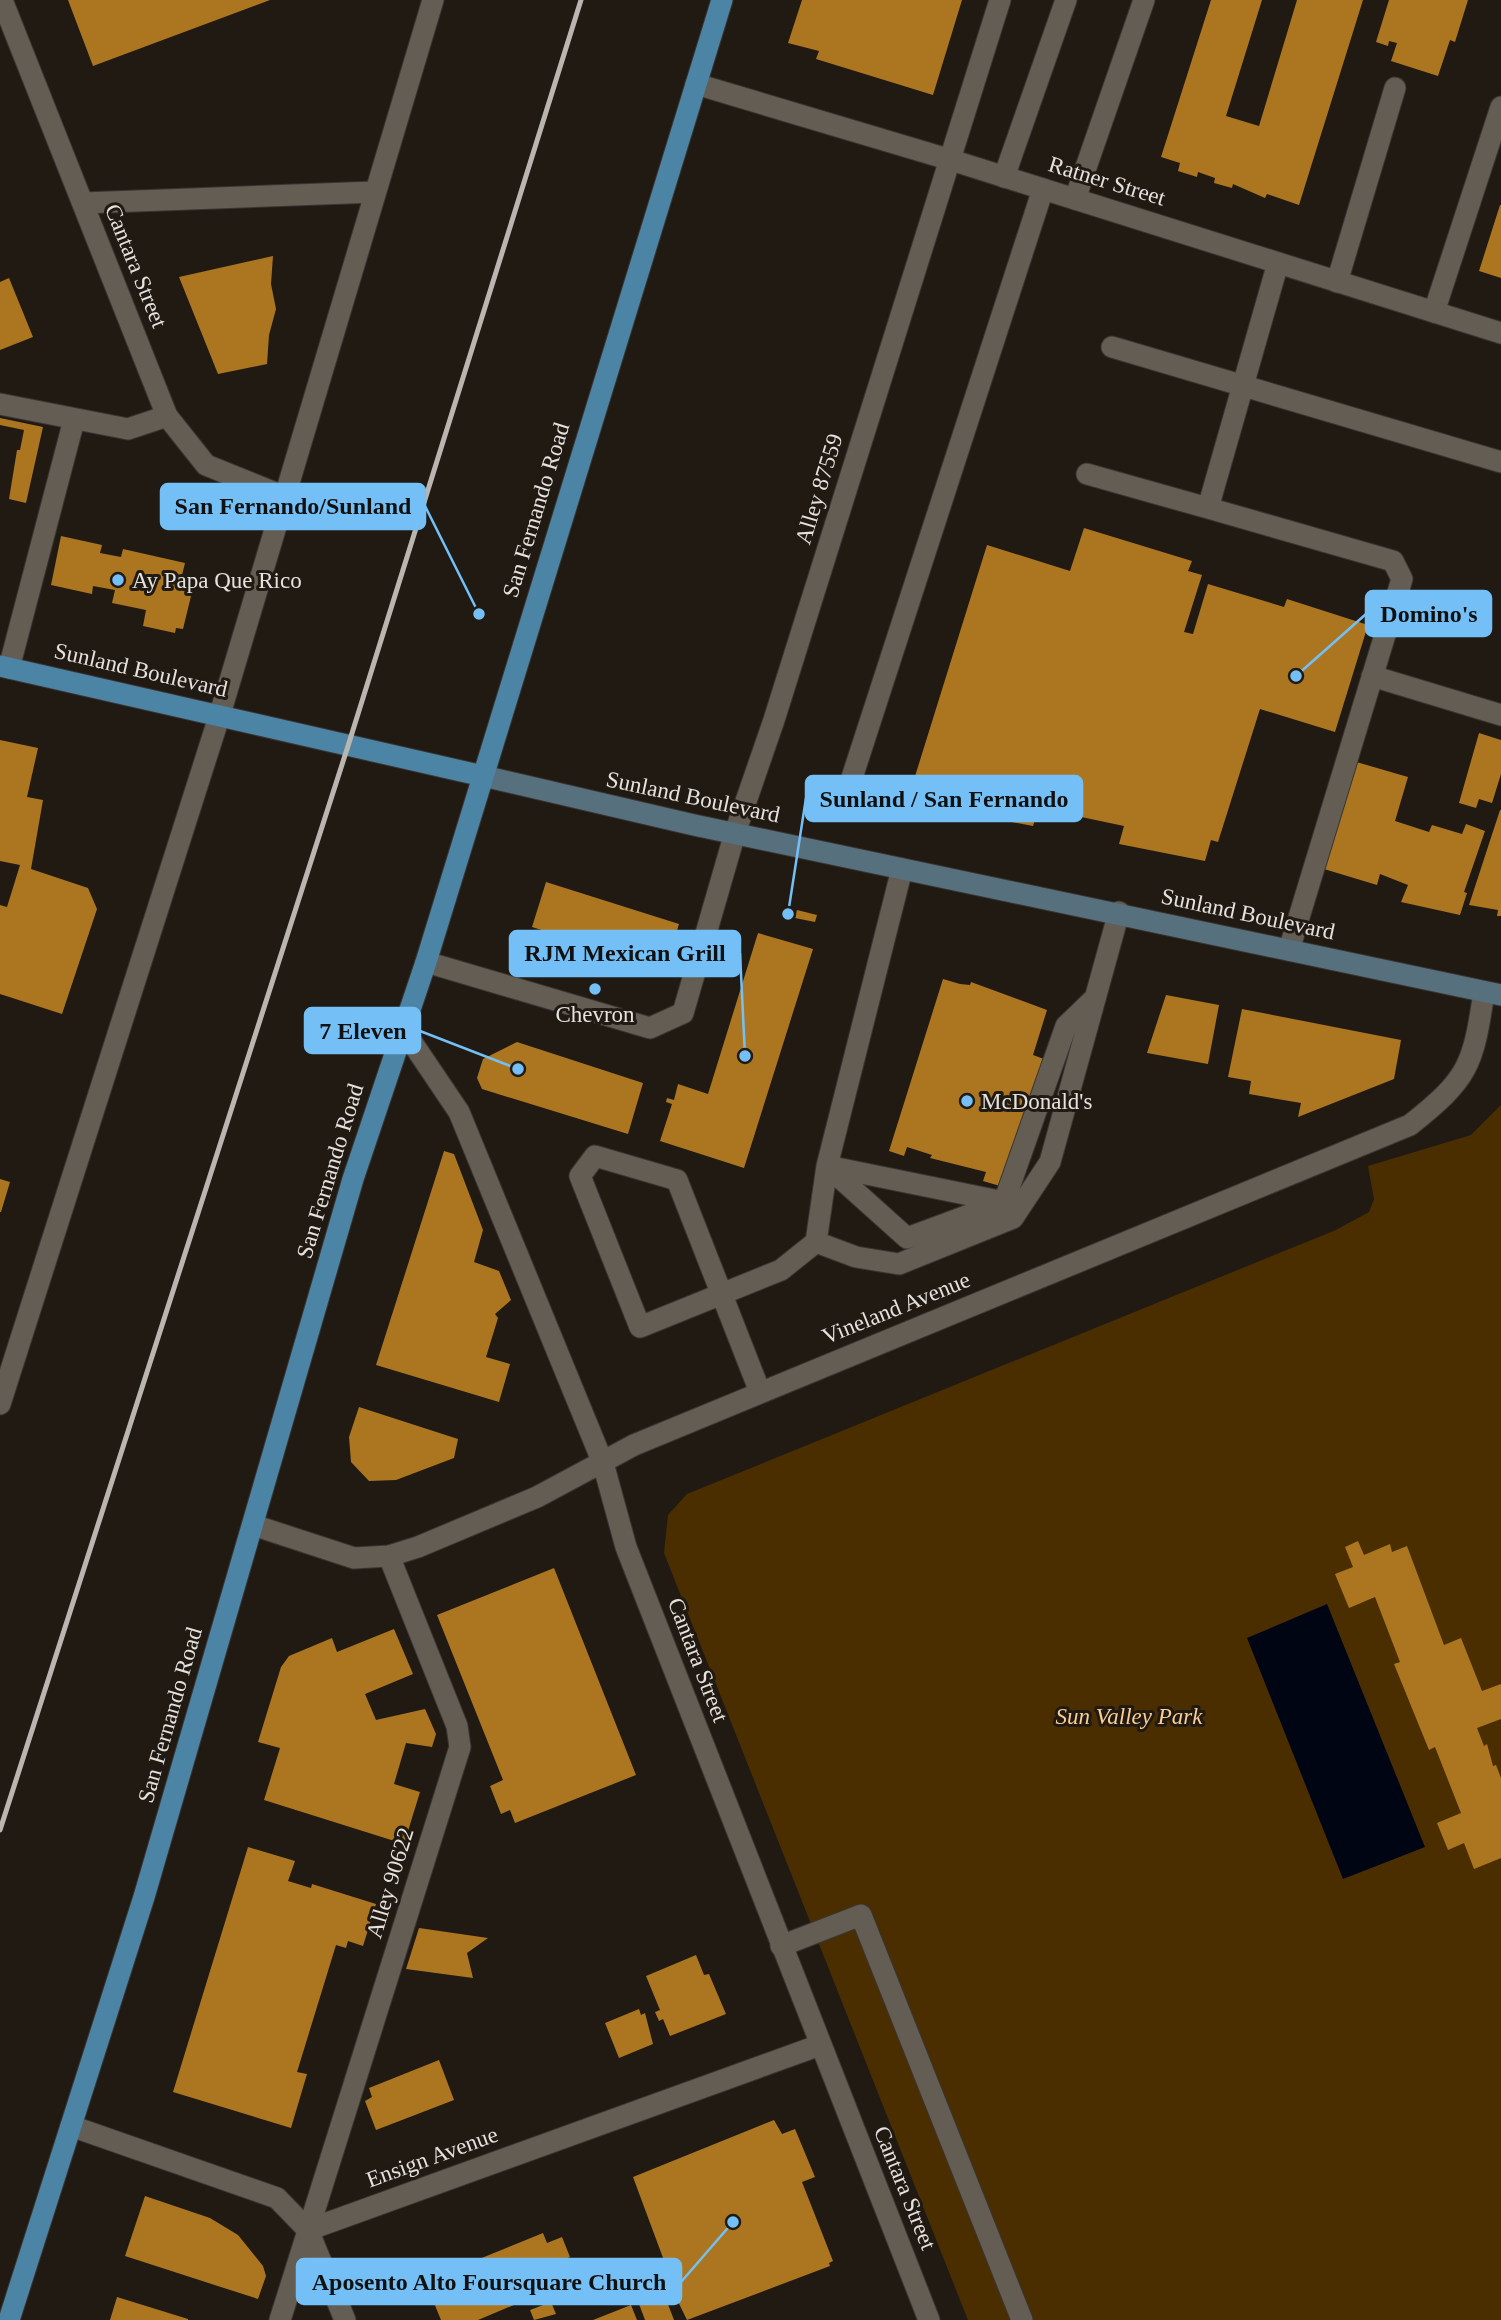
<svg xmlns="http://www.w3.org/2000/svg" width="1501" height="2320" font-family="Georgia,serif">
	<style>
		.green { fill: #4b2e00 }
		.water { fill: #000514 }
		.building { fill: #ac7621 }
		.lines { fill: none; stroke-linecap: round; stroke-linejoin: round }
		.service-casing { stroke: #393532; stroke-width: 23 }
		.minor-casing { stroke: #393532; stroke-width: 23 }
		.secondary-casing { stroke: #393532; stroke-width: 23 }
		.primary-casing { stroke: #393532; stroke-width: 23 }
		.service { stroke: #635d54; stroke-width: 21 }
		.minor { stroke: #635d54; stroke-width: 21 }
		.secondary { stroke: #57707d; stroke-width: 21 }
		.primary { stroke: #4c84a6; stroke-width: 21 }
		.rail { stroke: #b9b5af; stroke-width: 5 }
		.poi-dot { fill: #74c0f6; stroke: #201a13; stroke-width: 2.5 }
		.labels { text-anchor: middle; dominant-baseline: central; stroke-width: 6; stroke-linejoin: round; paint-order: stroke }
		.street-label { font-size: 23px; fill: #e5e1dc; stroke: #201a13 }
		.poi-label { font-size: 23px; fill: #e5e1dc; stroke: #201a13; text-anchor: start }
		.park-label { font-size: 23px; font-style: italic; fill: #face95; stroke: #201a13 }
		.leader { fill: none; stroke: #74c0f6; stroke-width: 2.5 }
		.callout-dot { fill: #74c0f6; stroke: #201a13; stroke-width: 2.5 }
		.callout { fill: #74c0f6; stroke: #74c0f6; stroke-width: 2.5 }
		.callout-label { font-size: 24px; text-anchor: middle; font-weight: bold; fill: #111 }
	</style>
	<rect width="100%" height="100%" fill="#201a13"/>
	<path class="green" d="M 1501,1105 L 1501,2320 L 968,2320 L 664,1553 L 668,1515 L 687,1494 L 1336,1230 L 1369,1212 L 1374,1199 L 1368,1166 L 1471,1135 Z"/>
	<path class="water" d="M 1327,1604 L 1425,1847 L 1343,1879 L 1247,1638 Z"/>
	<path class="building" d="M 68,0 L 270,0 L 93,66 Z
		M 802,0 L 962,0 L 933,95 L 816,59 L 819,51 L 788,43 Z
		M 1211,0 L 1262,0 L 1226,116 L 1259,126 L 1297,0 L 1363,0 L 1299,205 L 1267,194 L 1265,198 L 1233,184 L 1232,188 L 1214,183 L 1215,178 L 1198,172 L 1197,177 L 1178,171 L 1180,163 L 1161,157 Z
		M 1389,0 L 1468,0 L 1455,42 L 1450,40 L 1438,76 L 1391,61 L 1397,43 L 1389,41 L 1388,46 L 1376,42 Z
		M 1500,205 L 1501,205 L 1501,278 L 1479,271 Z
		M 273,256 L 271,284 L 276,309 L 269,335 L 267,364 L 218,374 L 179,277 Z
		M 9,278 L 33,337 L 0,350 L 0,282 Z
		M 0,418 L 43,427 L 26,503 L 9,499 L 17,450 L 20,450 L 24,430 L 0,425 Z
		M 1084,528 L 1192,561 L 1188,571 L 1202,575 L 1184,632 L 1193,634 L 1208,584 L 1284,607 L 1287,599 L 1368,625 L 1335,732 L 1260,709 L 1218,842 L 1211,840 L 1205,861 L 1119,844 L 1124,826 L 1067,814 L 1069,808 L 1041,800 L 1033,826 L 907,802 L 987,545 L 1070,571 Z
		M 61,536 L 102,545 L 100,553 L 121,557 L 123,549 L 185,563 L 182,575 L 191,596 L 183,629 L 176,628 L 175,633 L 143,626 L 146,610 L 112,603 L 115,590 L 93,586 L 92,594 L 51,585 Z
		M 1479,733 L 1501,740 L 1501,774 L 1492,803 L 1479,799 L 1476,808 L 1459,803 Z
		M 0,740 L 38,748 L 27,797 L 43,800 L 31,869 L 88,888 L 97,909 L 62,1014 L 0,994 L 0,905 L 7,907 L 20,865 L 0,861 Z
		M 1353,761 L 1408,777 L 1395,821 L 1429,832 L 1432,825 L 1462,834 L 1466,824 L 1485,831 L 1464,892 L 1467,893 L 1460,915 L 1401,902 L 1408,885 L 1380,874 L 1377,885 L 1324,869 Z
		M 1500,810 L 1501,810 L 1501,916 L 1497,916 L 1498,910 L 1469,905 Z
		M 546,882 L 679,924 L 665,969 L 532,927 Z
		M 797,910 L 817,915 L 815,922 L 795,918 Z
		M 758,933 L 813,949 L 744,1168 L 660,1141 L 672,1104 L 666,1102 L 667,1098 L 674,1100 L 678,1084 L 708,1094 Z
		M 943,979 L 960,984 L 970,985 L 971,982 L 1047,1010 L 1033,1055 L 1044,1059 L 1017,1145 L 1013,1144 L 1000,1186 L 983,1181 L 986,1172 L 930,1158 L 932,1155 L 907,1147 L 904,1156 L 889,1151 Z
		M 1166,995 L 1219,1005 L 1208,1064 L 1147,1053 Z
		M 1242,1009 L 1401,1040 L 1394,1079 L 1298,1117 L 1301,1103 L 1249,1094 L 1251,1081 L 1228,1077 Z
		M 517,1042 L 643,1083 L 628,1134 L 482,1089 L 477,1078 L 483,1059 Z
		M 444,1151 L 454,1154 L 483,1230 L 474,1262 L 499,1271 L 511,1300 L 495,1314 L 498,1318 L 486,1357 L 510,1364 L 499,1402 L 376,1365 Z
		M 0,1179 L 10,1182 L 1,1212 L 0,1212 Z
		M 359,1407 L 458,1439 L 454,1458 L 396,1480 L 369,1481 L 351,1462 L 349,1437 Z
		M 1358,1541 L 1364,1555 L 1390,1544 L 1392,1552 L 1407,1546 L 1444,1645 L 1461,1638 L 1482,1691 L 1501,1684 L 1501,1719 L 1477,1728 L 1484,1746 L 1487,1744 L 1493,1766 L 1496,1765 L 1501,1778 L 1501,1858 L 1474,1869 L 1464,1843 L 1448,1850 L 1437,1823 L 1461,1813 L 1435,1747 L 1429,1750 L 1394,1664 L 1400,1662 L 1375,1597 L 1349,1608 L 1335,1574 L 1353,1567 L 1345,1547 Z
		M 554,1568 L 636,1775 L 515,1823 L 510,1810 L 501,1814 L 490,1786 L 503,1780 L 437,1615 Z
		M 394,1629 L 413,1674 L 365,1694 L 376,1720 L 425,1709 L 436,1734 L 432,1747 L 406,1743 L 394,1784 L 420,1792 L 404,1844 L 264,1800 L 280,1748 L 258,1742 L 281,1667 L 289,1656 L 332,1638 L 337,1652 Z
		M 248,1847 L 295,1861 L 288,1881 L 311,1888 L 312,1884 L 376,1904 L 363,1946 L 348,1941 L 346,1948 L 336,1945 L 297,2072 L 307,2074 L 291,2128 L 173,2092 Z
		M 419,1928 L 488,1938 L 467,1953 L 473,1978 L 406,1969 Z
		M 696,1955 L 704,1975 L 709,1974 L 726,2014 L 670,2036 L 663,2019 L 659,2021 L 655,2012 L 660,2010 L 646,1976 Z
		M 639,2009 L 641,2015 L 645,2013 L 653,2044 L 619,2058 L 605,2023 Z
		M 439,2060 L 454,2100 L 376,2130 L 365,2101 L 372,2097 L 369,2088 Z
		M 774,2120 L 782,2134 L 795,2129 L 815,2177 L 802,2182 L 833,2261 L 829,2263 L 830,2266 L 687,2320 L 665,2275 L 669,2274 L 633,2177 Z
		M 145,2196 L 210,2218 L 238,2235 L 263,2266 L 266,2276 L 258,2299 L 125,2256 Z
		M 543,2233 L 547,2243 L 562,2237 L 570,2257 L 555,2263 L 564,2284 L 478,2320 L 441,2320 L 425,2281 Z
		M 664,2294 L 674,2320 L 645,2320 L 639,2304 Z
		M 117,2297 L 188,2319 L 188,2320 L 110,2320 Z
		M 551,2302 L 556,2314 L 534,2320 L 530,2310 Z
		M 631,2305 L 637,2320 L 593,2320 Z"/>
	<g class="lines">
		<g class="service-casing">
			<path id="service" d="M 1004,177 L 1066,0
				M 1075,199 L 1144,0
				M 83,203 L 375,192
				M 1278,263 L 1208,508 L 1393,561 L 1402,579 L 1289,950
				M 1337,282 L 1395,88
				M 1434,312 L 1501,107
				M 1112,347 L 1501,462
				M 0,404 L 128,429 L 167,416
				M 1087,474 L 1208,508
				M 9,668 L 74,420
				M 1372,676 L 1501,715
				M 847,793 L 1043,189
				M 902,869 L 827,1166 L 816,1242 L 856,1257 L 899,1264 L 1013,1218 L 1050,1162 L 1119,912
				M 426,962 L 650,1028 L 683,1013 L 735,833 L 774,720 L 1000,0
				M 827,1166 L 1004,1202 L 1066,1026 L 1095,998
				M 829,1168 L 907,1238 L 1004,1202
				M 760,1392 L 677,1180 L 595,1156 L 580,1176 L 640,1327 L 781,1270 L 816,1242
				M 781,1946 L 861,1915 L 1022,2320
				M 280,2320 L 460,1747 L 457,1726 L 389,1556"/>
		</g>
		<g class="minor-casing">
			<path id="minor" d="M 2,0 L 167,416 L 206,465 L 283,496
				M 696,84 L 951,160 L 1501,333
				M 403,1029 L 459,1112 L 603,1463 L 626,1547 L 929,2320
				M 0,1404 L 220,714 L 433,0
				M 253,1525 L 354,1558 L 389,1556 L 418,1547 L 537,1497 L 634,1445 L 1410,1125 C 1469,1078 1473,1066 1484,992
				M 71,2126 L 277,2198 L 308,2230 L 820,2045
				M 308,2230 L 345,2320"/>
		</g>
		<g class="secondary-casing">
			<path id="secondary" d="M 483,776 L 694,825 L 1501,995"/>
		</g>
		<g class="primary-casing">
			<path id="primary" d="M 0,666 L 483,776
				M 9,2320 L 144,1897 L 353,1179 L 426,962 L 722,0"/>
		</g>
		<use href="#service" class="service"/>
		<use href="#minor" class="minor"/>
		<use href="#secondary" class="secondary"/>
		<use href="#primary" class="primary"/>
		<path class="rail" d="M 0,1830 L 348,746 L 581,0"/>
	</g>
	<g class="poi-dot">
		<circle cx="118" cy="580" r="7"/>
		<circle cx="595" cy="989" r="7"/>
		<circle cx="967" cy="1101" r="7"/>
	</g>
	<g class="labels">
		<g class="street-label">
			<text transform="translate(1107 181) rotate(17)">Ratner Street</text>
			<text transform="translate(136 266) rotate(68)">Cantara Street</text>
			<text transform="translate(819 489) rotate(-73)">Alley 87559</text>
			<text transform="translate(536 510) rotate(-73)">San Fernando Road</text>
			<text transform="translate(141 670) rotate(13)">Sunland Boulevard</text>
			<text transform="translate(693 797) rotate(12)">Sunland Boulevard</text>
			<text transform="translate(1248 914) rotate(12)">Sunland Boulevard</text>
			<text transform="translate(330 1171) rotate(-73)">San Fernando Road</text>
			<text transform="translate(896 1308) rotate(-22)">Vineland Avenue</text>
			<text transform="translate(698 1660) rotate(69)">Cantara Street</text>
			<text transform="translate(170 1715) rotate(-74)">San Fernando Road</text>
			<text transform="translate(390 1883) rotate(-73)">Alley 90622</text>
			<text transform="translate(432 2157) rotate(-20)">Ensign Avenue</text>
			<text transform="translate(905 2188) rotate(68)">Cantara Street</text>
		</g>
		<g class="poi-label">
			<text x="132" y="580">Ay Papa Que Rico</text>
			<text x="595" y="1014" text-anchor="middle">Chevron</text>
			<text x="981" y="1101">McDonald's</text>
		</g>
		<g class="park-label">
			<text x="1129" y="1716">Sun Valley Park</text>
		</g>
	</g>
	<path class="leader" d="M479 614L425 506M1296 676L1366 614M788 914L806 798M745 1056L740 953M518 1069L420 1031M733 2222L681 2282"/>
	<g class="callout-dot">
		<circle cx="479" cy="614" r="7"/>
		<circle cx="1296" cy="676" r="7"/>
		<circle cx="788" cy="914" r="7"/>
		<circle cx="745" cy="1056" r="7"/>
		<circle cx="518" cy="1069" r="7"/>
		<circle cx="733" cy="2222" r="7"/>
	</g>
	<g class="callout">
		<rect x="161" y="484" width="264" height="45" rx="7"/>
		<rect x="1366" y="591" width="125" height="45" rx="7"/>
		<rect x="806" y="776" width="276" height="45" rx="7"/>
		<rect x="510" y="931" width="230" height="45" rx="7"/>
		<rect x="305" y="1008" width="115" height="45" rx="7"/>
		<rect x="297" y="2259" width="384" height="45" rx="7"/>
	</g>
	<g class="callout-label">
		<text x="293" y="514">San Fernando/Sunland</text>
		<text x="1429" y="622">Domino's</text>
		<text x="944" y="807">Sunland / San Fernando</text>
		<text x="625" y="961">RJM Mexican Grill</text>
		<text x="363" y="1039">7 Eleven</text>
		<text x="489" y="2290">Aposento Alto Foursquare Church</text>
	</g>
</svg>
